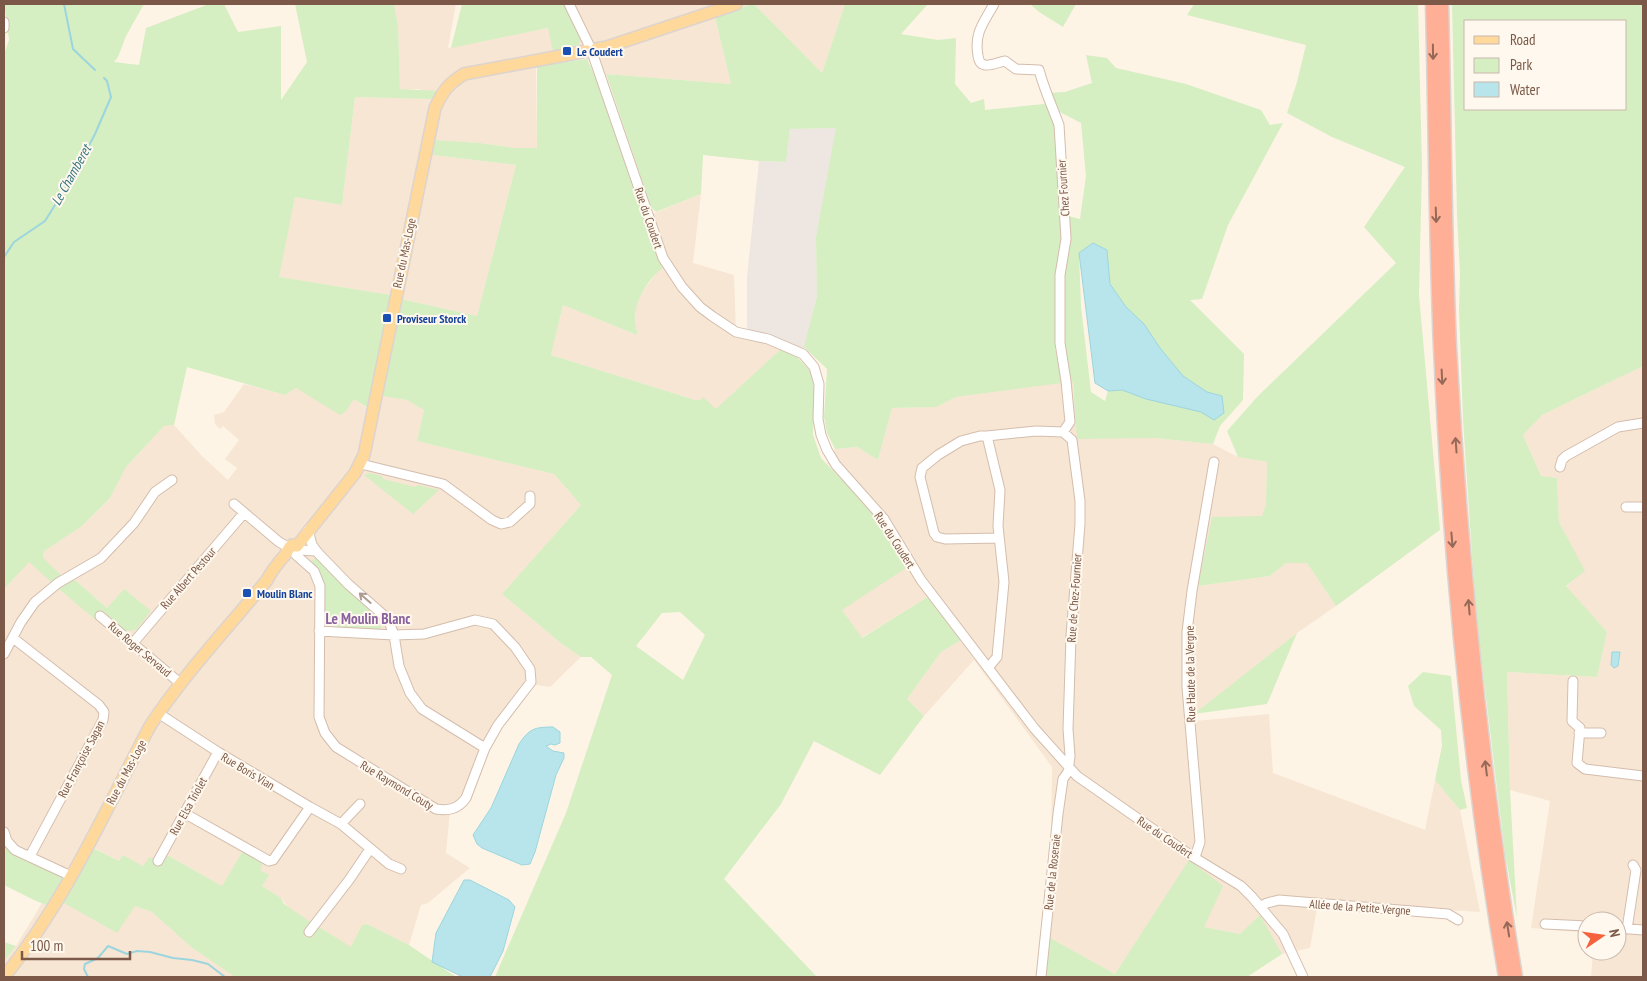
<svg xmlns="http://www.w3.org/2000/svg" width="1647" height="981" font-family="'PT Sans Narrow',sans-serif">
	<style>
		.residential { fill: #f7e6d3 }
		.industrial { fill: #eee6e0 }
		.green { fill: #d5eec2; fill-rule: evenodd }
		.water { fill: #b7e5eb; stroke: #9cd5de }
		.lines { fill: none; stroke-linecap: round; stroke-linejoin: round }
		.stream { stroke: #9cd5de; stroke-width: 2 }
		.minor-casing { stroke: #d4bdad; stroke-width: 11 }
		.major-casing { stroke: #ddd4cf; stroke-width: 14 }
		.highway-casing { stroke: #ddd4cf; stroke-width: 15 }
		.minor { stroke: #fff; stroke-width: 9 }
		.major { stroke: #ffd89c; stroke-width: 11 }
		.highway { stroke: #ffaf96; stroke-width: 12 }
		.oneway { stroke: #956957 }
		.oneway2 { stroke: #b09b91 }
		.transit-dot { fill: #1a4fb4; stroke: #fff8ee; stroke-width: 2 }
		.labels { text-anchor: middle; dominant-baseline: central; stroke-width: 4; stroke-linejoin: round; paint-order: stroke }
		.transit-label { font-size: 12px; font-weight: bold; fill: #164399; stroke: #fff8ee; text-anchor: start }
		.street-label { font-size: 12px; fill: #7b5847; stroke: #fff8ee }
		.water-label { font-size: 14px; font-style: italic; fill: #397882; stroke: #fff8ee }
		.quarter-label { font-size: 15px; font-weight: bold; fill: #89629f; stroke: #fff8ee }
	</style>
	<rect width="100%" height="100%" fill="#fef4e6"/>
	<path class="residential" d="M 394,4 L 456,4 L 448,48 L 549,28 L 553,52 L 536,62 L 537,148 L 515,148 L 480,143 L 433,141 L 433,155 L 516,165 L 477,316 L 401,299 L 391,295 L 278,277 L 295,197 L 342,205 L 355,97 L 433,99 L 419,89 L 400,90 L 398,25 Z
		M 564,4 L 752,4 L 715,17 L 731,84 L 606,74 L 603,77 L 587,59 L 579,45 L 581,37 Z
		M 754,4 L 845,4 L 822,73 Z
		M 701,194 L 693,263 L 734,275 L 736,332 L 782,344 L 781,349 L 716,410 L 700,400 L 695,400 L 551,355 L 563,305 L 637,335 L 635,319 L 636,307 L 640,295 L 658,271 L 648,216 Z
		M 1643,366 L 1643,977 L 1591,977 L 1593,951 L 1617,951 L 1617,921 L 1587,921 L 1587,933 L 1531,928 L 1550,801 L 1510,790 L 1507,672 L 1597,677 L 1607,632 L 1566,587 L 1584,571 L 1559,522 L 1557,478 L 1541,476 L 1523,435 L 1542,415 Z
		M 1073,381 L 1074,400 L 1155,438 L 1213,444 L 1238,457 L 1267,462 L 1266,504 L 1263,516 L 1198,586 L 1270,576 L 1286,563 L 1307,563 L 1336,606 L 1297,633 L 1195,714 L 1195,721 L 1269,714 L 1273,773 L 1425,830 L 1435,780 L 1460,810 L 1480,912 L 1318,903 L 1310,948 L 1282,954 L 1260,916 L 1240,934 L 1204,927 L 1190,860 L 1115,974 L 1050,938 L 1052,767 L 974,660 L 924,716 L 907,699 L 941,652 L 961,640 L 929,596 L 861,638 L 842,610 L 846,485 L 827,463 L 835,449 L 857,447 L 878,460 L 892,408 L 936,407 L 956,397 Z
		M 244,384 L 285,395 L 296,388 L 308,394 L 354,399 L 367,408 L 373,409 L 376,394 L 407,400 L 424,410 L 417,441 L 554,474 L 581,505 L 502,594 L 562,644 L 581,657 L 550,687 L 536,685 L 532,682 L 502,721 L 466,798 L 450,810 L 446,853 L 470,868 L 428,903 L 421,905 L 409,945 L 367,924 L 362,925 L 351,948 L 319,927 L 313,937 L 305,937 L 304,935 L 305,930 L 281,898 L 262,886 L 260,870 L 241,854 L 222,886 L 167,855 L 163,863 L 158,861 L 143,866 L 123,855 L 119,861 L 88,845 L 71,876 L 15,850 L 4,832 L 4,589 L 29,561 L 60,590 L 96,619 L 104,612 L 126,631 L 124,589 L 107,608 L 76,581 L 61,575 L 42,558 L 43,552 L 82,526 L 110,498 L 126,467 L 164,426 L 174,425 L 202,456 L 228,480 L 237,468 L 225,459 L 239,440 L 223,426 L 220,429 L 215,424 L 214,415 L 224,412 Z
		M 57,899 L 135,906 L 152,912 L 191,947 L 235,977 L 4,977 L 4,961 L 16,946 L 42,903 L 52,907 Z"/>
	<path class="industrial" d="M 837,128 L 816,237 L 817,295 L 803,354 L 749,335 L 747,326 L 747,277 L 759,161 L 786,162 L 790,129 Z"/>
	<path class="green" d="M 4,4 L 144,4 L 126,36 L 118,57 L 114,62 L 139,65 L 146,28 L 209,4 L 224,4 L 238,32 L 281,26 L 281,100 L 307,62 L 295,4 L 394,4 L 398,25 L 400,89 L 437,91 L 433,99 L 355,97 L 342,205 L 295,197 L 279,277 L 391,295 L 368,408 L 354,399 L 346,411 L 340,415 L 296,388 L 285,395 L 187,367 L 174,425 L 164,426 L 126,467 L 110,498 L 82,526 L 43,552 L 43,558 L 61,575 L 76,581 L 107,608 L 124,589 L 151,611 L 136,630 L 126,631 L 104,612 L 96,620 L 60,590 L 29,562 L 4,589 L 4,54 L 9,40 Z
		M 462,4 L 564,4 L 581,38 L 579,45 L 553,52 L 548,28 L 451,48 Z
		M 752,4 L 754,4 L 822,73 L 845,4 L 928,4 L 901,34 L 938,40 L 956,38 L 955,84 L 971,103 L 984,99 L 985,110 L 1044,104 L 1053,108 L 1045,93 L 1065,92 L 1092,83 L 1086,55 L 1107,58 L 1116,68 L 1186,84 L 1261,110 L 1270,125 L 1283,123 L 1228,225 L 1202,299 L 1190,300 L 1244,354 L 1243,400 L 1220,426 L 1213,444 L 1155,438 L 1077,439 L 1073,382 L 1066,381 L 1059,344 L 1055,348 L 1062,383 L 956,397 L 936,407 L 892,408 L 878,460 L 857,447 L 835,449 L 827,433 L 824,417 L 827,369 L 804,347 L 817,296 L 816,237 L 836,128 L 790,129 L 786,162 L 759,161 L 703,155 L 701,194 L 656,212 L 651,207 L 606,74 L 731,84 L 715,17 ZM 1054,109 L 1081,123 L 1086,176 L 1080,219 L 1064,215 ZM 1107,250 L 1110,284 L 1126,307 L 1144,324 L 1160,348 L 1183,376 L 1207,392 L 1222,396 L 1214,420 L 1202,412 L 1146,399 L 1122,390 L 1108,391 L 1105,401 L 1091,392 L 1081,307 L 1079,253 Z
		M 1030,4 L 1076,4 L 1063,27 L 1039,12 Z
		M 1194,4 L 1418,4 L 1422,167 L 1419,295 L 1440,530 L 1336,606 L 1307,563 L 1286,563 L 1270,576 L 1198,586 L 1212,517 L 1262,516 L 1266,504 L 1267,462 L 1238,457 L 1227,431 L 1257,397 L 1396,263 L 1364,227 L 1405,167 L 1332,137 L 1287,113 L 1297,82 L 1306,45 L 1187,15 Z
		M 1452,4 L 1643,4 L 1643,366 L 1542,415 L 1523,435 L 1541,476 L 1557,478 L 1559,522 L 1585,571 L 1566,586 L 1607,632 L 1597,677 L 1507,672 L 1510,790 L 1517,918 L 1505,854 L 1476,615 L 1463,420 L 1459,309 L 1460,273 L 1457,214 ZM 1466,21 L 1626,21 L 1626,109 L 1466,109 Z
		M 587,59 L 594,74 L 599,73 L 666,265 C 650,277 635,298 635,319 C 635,324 637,330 637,335 L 563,305 L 551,355 L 695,400 L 700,400 L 703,397 L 716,409 L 781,349 L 798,358 L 811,372 L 814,388 L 813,435 L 821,458 L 878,518 L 906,568 L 842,610 L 862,638 L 929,596 L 961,640 L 941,652 L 907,699 L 924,716 L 880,775 L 814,741 L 781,804 L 724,879 L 817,977 L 495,977 L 566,813 L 612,675 L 591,657 L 581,657 L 562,644 L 502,594 L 581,505 L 554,474 L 417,441 L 424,410 L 407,400 L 383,396 L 387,364 L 401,299 L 477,316 L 516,165 L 433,155 L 433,140 L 480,143 L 515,148 L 537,148 L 537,66 ZM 680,612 L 705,635 L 683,680 L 636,646 L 662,613 Z
		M 370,473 L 382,476 L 383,479 L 415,487 L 418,485 L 439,490 L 413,514 L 364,475 Z
		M 317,556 L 335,574 L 333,576 L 364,605 L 366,603 L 384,620 L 383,625 L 379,630 C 365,629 329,632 323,616 C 322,613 323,608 323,604 L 325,603 L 325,590 L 323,589 L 321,575 L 310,563 Z
		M 1297,633 L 1267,704 L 1194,714 Z
		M 1423,672 L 1451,676 L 1461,780 L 1467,808 L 1460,810 L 1435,780 L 1442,746 L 1441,730 L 1414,706 L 1408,686 Z
		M 4,832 L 7,841 L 71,876 L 87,845 L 119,861 L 123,855 L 143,866 L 150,857 L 163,863 L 167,855 L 222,886 L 245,847 L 265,859 L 260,870 L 269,875 L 262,886 L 281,898 L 284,904 L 312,923 L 310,928 L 305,930 L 304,935 L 305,937 L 313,937 L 314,931 L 319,927 L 351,947 L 362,925 L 367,924 L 409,945 L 456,977 L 235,977 L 191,947 L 152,912 L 135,906 L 117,933 L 57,899 L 52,907 L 36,901 L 4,885 Z
		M 1189,860 L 1223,886 L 1204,927 L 1240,934 L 1260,915 L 1282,954 L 1247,977 L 1046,977 L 1050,938 L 1115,974 Z
		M 4,942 L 16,946 L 4,961 Z"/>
	<path class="water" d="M 1093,243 L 1107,250 L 1110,284 L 1126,307 L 1144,324 L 1160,348 L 1183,376 L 1207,392 L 1222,396 L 1224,413 L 1214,420 L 1201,412 L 1146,399 L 1122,390 L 1108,391 L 1095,383 L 1079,253 Z
		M 1612,652 L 1620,652 L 1618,666 L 1614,668 L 1611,665 Z
		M 553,727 L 560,732 L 560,743 L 555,745 L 551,744 L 546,746 L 553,751 L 564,753 L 564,758 L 556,775 L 535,852 L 530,864 L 522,865 L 482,848 L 477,844 L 473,835 L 491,808 L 519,744 C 529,729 534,727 553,727 Z
		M 464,880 L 470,880 L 509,900 L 515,907 L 503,951 L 490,977 L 463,977 L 432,962 L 436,933 Z"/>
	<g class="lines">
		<path class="stream" d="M 64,4 L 73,49 L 95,70
			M 4,257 L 14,242 L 45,221 L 72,178 L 95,134 L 111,97 L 107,81 L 104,78
			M 88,977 L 84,969 L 85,964 L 98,958 L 108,946 L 127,954 L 137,951 L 150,952 L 173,958 L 192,960 L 208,964 L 225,977"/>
		<g class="minor-casing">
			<path id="minor" d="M 569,4 L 589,45
				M 994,4 C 983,24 974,33 978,56 C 979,61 980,64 985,65 C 991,66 999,62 1005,61 L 1016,69 L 1039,70 C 1044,89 1052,106 1059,125 L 1066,239 L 1060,275 L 1060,343 L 1066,381 L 1070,422 L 1063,432
				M 4,22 L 4,28
				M 593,55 L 663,258 L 682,287 L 700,307 L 712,316 L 736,332 L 768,339 L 803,354 L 814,367 L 819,384 L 818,419 L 821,435 L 827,450 L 836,465 L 884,519 L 921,580 L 1034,728 L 1077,776 L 1190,855 L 1241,886 L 1252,897 L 1283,934 L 1303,977
				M 987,436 L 980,436 L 961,441 L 938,455 L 922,468 L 920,477 L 934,533 L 937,537 L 945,539 L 999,538
				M 361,464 L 443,484 L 492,520 L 501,524 L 510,522 L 530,504 L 530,496
				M 1560,467 L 1562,460 L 1566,456 L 1618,427 L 1643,423
				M 234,504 L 279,542 L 288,547
				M 1626,507 L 1643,507
				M 308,530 L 312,545 L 318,553 L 348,584 L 388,619 L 394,635 L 399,666 L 410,693 L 422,709 L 485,748
				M 299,550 L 316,551
				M 296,555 L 314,571 L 320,586 L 319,717 L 325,733 L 336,747 L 436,809 C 449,811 458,809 466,798 L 485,748 L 498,725 L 531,682 L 530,669 L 515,647 L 493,624 L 475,620 L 424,634 L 394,635 L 319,631
				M 100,616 L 180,683
				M 13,638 L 99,705 L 104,712 L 103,720 L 30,856
				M 133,643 L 244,513
				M 4,654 L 21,622 L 35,602 L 58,583 L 101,558 L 134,523 L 155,492 L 172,480
				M 988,668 L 997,657 L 1004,582 L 998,526 L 1000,490 L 987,436 L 1036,431 L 1063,432
				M 1573,681 L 1572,721 L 1580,728 L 1577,763 L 1585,769 L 1643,776
				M 158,713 L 218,752 L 310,807 L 341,824 L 360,804
				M 1579,733 L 1601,733
				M 184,813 L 269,861 L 273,860 L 310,807
				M 341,824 L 389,864 L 401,869
				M 4,832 L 7,841 L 15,850 L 71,876
				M 1195,857 L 1200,842 L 1187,687 L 1187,632 L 1192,591 L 1214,462
				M 158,861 L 218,752
				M 1261,906 L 1267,903 L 1279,900 L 1448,914 L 1458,920
				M 1545,924 L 1587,926
				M 1617,928 L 1643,930
				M 1627,929 L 1636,870 L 1633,865
				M 309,932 L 349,880 L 370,849
				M 1041,977 L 1058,814 L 1063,779 L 1068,772 L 1070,756 L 1068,729 L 1071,636 L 1080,524 L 1080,501 L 1072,440 L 1063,432"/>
		</g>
		<g class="major-casing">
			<path id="major" d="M 596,49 L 607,47 L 736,4
				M 297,546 L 355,473 L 364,455 L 435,108 C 443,91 448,84 464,74 L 587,51
				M 4,977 C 65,902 105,811 150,726 C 184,674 228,628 267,580 C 272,570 278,563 285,555 C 288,551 288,548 292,545 L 297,546"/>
		</g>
		<g class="highway-casing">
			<path id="highway" d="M 1432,4 C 1435,118 1435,233 1440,347 C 1449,558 1469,769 1505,977
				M 1442,4 C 1445,118 1445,233 1450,347 C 1461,558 1482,769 1516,977"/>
		</g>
		<use href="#minor" class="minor"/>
		<use href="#major" class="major"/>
		<use href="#highway" class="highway"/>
	</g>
	<defs><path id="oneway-shaft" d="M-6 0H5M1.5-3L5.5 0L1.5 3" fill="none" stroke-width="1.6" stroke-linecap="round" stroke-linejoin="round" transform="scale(1.25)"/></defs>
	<g class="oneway">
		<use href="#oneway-shaft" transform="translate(1433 52) rotate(89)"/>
		<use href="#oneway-shaft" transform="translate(1436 215) rotate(88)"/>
		<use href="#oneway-shaft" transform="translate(1442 377) rotate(87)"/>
		<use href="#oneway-shaft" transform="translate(1456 445) rotate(-94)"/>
		<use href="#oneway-shaft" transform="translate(1452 540) rotate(85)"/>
		<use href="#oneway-shaft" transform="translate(1469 607) rotate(-95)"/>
		<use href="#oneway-shaft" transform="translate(1486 768) rotate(-97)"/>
		<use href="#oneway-shaft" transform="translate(1508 929) rotate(-99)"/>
	</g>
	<use class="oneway2" href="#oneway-shaft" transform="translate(365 598) rotate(-139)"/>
	<g class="transit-dot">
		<rect x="562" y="46" width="10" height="10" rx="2.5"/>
		<rect x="382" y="313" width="10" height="10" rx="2.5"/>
		<rect x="242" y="588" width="10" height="10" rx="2.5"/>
	</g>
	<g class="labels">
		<g class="transit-label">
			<text x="577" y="51">Le Coudert</text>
			<text x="397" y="318">Proviseur Storck</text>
			<text x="257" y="593">Moulin Blanc</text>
		</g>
		<g class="street-label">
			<text transform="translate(1063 188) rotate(-94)">Chez Fournier</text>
			<text transform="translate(649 218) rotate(71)">Rue du Coudert</text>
			<text transform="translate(404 253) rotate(-78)">Rue du Mas-Loge</text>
			<text transform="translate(895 540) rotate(57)">Rue du Coudert</text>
			<text transform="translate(188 578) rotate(-49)">Rue Albert Pestour</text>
			<text transform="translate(1074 598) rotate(-86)">Rue de Chez-Fournier</text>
			<text transform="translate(140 649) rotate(40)">Rue Roger Servaud</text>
			<text transform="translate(1190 674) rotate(-91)">Rue Haute de la Vergne</text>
			<text transform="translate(81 759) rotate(-62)">Rue Françoise Sagan</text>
			<text transform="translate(248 771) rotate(31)">Rue Boris Vian</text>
			<text transform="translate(126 772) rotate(-62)">Rue du Mas-Loge</text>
			<text transform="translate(397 785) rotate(31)">Rue Raymond Couty</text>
			<text transform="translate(188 806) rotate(-61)">Rue Elsa Triolet</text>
			<text transform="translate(1165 837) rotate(34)">Rue du Coudert</text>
			<text transform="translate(1052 872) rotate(-84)">Rue de la Roseraie</text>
			<text transform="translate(1360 907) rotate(4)">Allée de la Petite Vergne</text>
		</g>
		<g class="water-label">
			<text transform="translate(71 175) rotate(-61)">Le Chamberet</text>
		</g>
		<g class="quarter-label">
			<text x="368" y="618">Le Moulin Blanc</text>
		</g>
	</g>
	<rect width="1647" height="981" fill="none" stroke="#7b5847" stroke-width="10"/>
	<rect x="1464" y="20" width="162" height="90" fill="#fff8ee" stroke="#cab8ab"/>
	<rect x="1474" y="36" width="25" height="8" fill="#ffd89c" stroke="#cab8ab"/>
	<text x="1510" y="45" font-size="15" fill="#7b5847">Road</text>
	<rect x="1474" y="58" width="25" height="15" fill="#d5eec2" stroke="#cab8ab"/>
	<text x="1510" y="70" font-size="15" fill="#7b5847">Park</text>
	<rect x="1474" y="82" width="25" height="15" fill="#b7e5eb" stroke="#cab8ab"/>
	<text x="1510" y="95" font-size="15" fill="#7b5847">Water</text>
	<g transform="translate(1602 936) rotate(77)"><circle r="24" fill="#fff8ee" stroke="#cab8ab"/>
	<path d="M0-4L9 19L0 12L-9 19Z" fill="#f5623e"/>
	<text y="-8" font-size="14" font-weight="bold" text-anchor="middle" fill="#7b5847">N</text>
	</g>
	<path d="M22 951v8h108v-8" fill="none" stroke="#7b5847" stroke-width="2.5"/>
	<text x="30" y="951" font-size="15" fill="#7b5847" stroke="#fff8ee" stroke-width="4" paint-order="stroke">100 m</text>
</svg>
